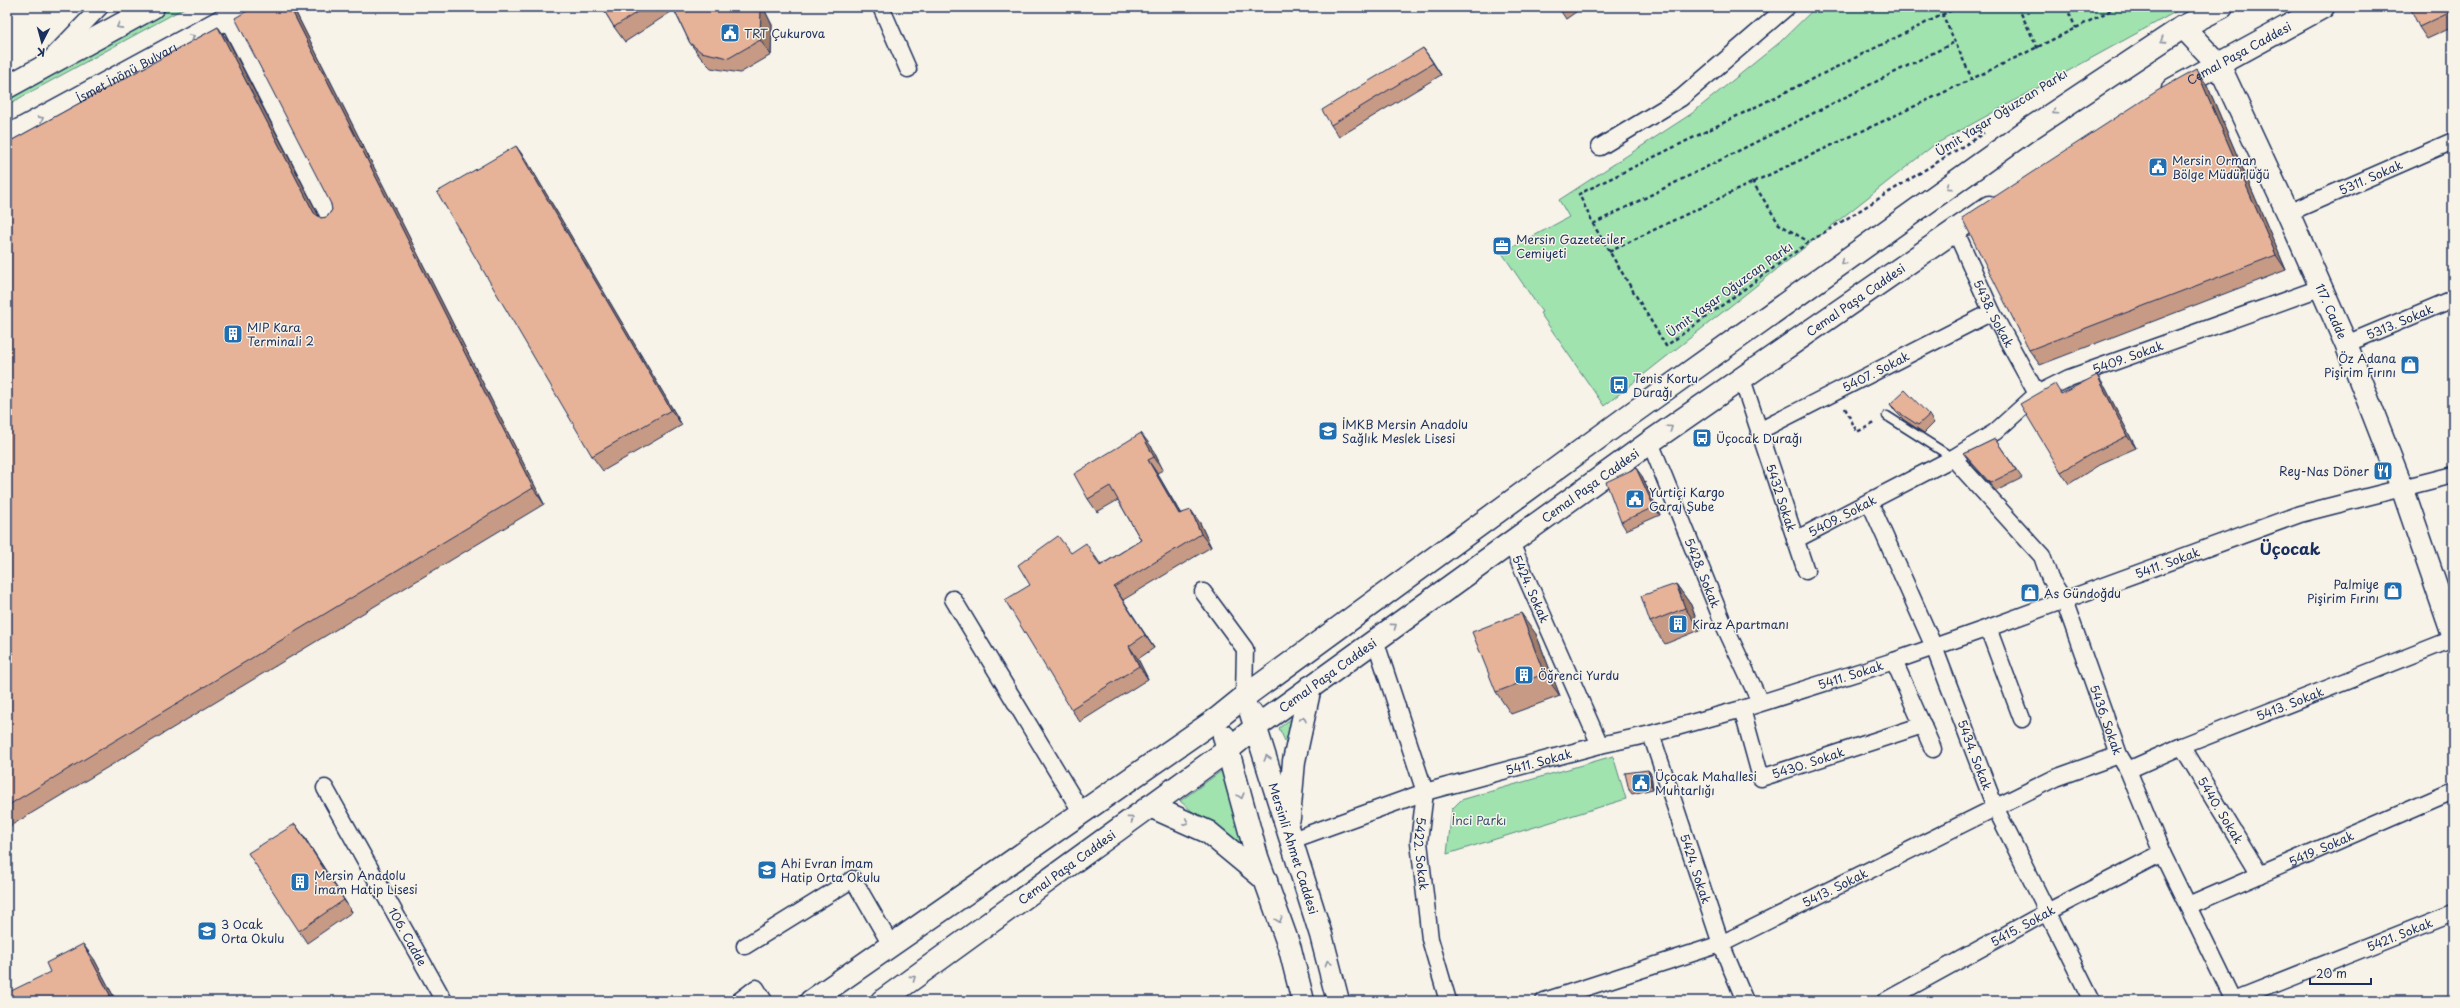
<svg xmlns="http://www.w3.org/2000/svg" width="2460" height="1008" font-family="'Playpen Sans',sans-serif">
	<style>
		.green { fill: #a0e3ae; stroke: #5e8986 }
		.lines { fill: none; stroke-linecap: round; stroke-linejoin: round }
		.lane-casing { stroke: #1b2f5e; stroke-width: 11 }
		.street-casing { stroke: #1b2f5e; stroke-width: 19 }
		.secondary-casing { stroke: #1b2f5e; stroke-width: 25 }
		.primary-casing { stroke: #1b2f5e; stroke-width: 25 }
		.path { stroke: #1b2f5e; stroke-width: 2.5; stroke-dasharray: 4 3; stroke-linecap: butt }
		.lane { stroke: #f7f3e8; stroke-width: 8 }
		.street { stroke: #f7f3e8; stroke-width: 16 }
		.secondary { stroke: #f7f3e8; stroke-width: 22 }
		.primary { stroke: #f7f3e8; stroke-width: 22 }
		.wall { fill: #c69a84; stroke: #1b2f5e }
		.shaded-wall { fill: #a17d6b; stroke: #1b2f5e }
		.building { fill: #e6b399; stroke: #1b2f5e }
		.oneway { stroke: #8991a3 }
		.labels { text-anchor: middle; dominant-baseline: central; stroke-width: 3; stroke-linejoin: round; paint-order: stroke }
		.poi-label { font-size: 12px; fill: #1b2f5e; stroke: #f7f3e8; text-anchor: start }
		.street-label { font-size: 12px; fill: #1b2f5e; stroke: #f7f3e8 }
		.park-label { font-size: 12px; fill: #36536e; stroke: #f7f3e8 }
		.district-label { font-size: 16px; font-weight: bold; fill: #1b2f5e; stroke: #f7f3e8 }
	</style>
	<rect width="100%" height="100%" fill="#f7f3e8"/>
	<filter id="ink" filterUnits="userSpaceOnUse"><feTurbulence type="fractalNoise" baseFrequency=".025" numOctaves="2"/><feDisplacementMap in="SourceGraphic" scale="8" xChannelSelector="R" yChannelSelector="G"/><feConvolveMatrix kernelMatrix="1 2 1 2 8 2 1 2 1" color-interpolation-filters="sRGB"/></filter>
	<g filter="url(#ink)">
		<path class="green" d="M 171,7 L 186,7 L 7,105 L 7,96 Z
			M 1816,7 L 2175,7 L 2177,11 L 1934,145 L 1604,406 L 1540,313 L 1542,312 L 1502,253 L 1569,217 L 1559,200 L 1691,114 L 1779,43 Z
			M 1300,712 L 1292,756 L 1279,728 Z
			M 1613,756 L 1626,799 L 1447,854 L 1452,809 L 1461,800 Z
			M 1224,769 L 1251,861 L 1180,801 Z"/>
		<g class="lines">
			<g class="lane-casing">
				<path id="lane" d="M 1887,416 L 1953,458"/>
			</g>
			<g class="street-casing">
				<g id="street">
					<path d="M 881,7 L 908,69"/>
					<path d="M 227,18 L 333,224"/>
					<path d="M 51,58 L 100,7"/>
					<path d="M 1600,147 L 1681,98 L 1787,7"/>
					<path id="s1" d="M 2288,213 L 2453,141"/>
					<path id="s2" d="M 1955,230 L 1992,312 L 2037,394"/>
					<path id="s3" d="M 2346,344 L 2453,299"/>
					<path id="s4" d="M 1742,379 L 1806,571"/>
					<path id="s5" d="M 1759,431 L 1992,312"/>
					<path id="s6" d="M 1650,442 L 1724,625 L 1760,702"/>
					<path id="s7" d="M 1953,458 L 2042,556 L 2050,579 L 2064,600 L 2119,755 L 2128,770 L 2162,853 L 2234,1001"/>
					<path id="s8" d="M 1870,503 L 1934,647 L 1995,807 L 2092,1001"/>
					<path id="s9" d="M 1795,540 L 1953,458 L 1995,432 L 2037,394 L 2069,378 L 2320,288"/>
					<path id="s10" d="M 1511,543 L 1600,745"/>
					<path d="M 1203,592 L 1245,649 L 1244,697"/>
					<path d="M 953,599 L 1082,813"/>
					<path d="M 1988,628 L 2022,719"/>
					<path id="s11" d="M 1375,640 L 1425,792 L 1419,842 L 1430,939 L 1448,1001"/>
					<path d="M 1894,661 L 1933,749"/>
					<path id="s12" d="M 1742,709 L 1761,778 L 1923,725"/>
					<path id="s13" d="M 1651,734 L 1721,944 L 1745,1001"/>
					<path id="s14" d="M 2182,746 L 2260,875"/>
					<path id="s15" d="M 2128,770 L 2182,746 L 2453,639"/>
					<path id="s16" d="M 325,788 L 444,1001"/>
					<path id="s17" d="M 1292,840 L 1425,792 L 1600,745 L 1651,734 L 1742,709 L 1894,661 L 1988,628 L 2300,514 L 2453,475"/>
					<path id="s18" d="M 2188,906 L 2453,791"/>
					<path d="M 745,946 L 853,879 L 891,945"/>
					<path id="s19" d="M 2234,1000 L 2453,913"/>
					<path d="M 739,1001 L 756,988 L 764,1001"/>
					<path id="s20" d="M 1544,1001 L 1721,944 L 2055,778 L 2119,755"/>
					<path id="s21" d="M 1885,1001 L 2047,912 L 2162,853"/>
				</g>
			</g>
			<g class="secondary-casing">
				<g id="secondary">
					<path id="s22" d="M 2183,27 L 2219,65 L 2288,213 L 2346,344 L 2403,490 L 2453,635"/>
					<path id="s23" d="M 2173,89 L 2323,7"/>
					<path id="s24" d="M 1251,713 L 1321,935 L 1338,1001"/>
					<path d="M 1224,736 L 1257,857 L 1290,949 L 1303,1001"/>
					<path d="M 1150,806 L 1208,832 L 1266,880"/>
					<path d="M 1289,818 L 1294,761 L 1310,687"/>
					<path d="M 811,1001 L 1218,718 L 1244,697 L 1627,417 L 2028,130 L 2183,27 L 2222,7"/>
					<path id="s25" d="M 882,1001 L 1229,749 L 1257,726 L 1650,442 L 1989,207"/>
				</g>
			</g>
			<g class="primary-casing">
				<g id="primary">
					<path d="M 7,87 L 153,7"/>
					<path id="s26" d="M 7,137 L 247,7"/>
				</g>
			</g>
			<path class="path" d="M 1939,7 L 1972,79
				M 1958,7 L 1579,194 L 1593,224 L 1666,346 L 1809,242 L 1984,133
				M 2018,7 L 2038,49
				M 2066,7 L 2076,28
				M 2164,7 L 2168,12
				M 1752,181 L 1779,224 L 1809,242
				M 1593,224 L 1955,42
				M 1609,252 C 1778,168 1950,93 2117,7
				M 1845,408 L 1857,432 L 1875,423"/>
			<use href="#lane" class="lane"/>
			<use href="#street" class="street"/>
			<use href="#secondary" class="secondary"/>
			<use href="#primary" class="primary"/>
		</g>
		<path class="wall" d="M 254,7 L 293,7 L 544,504 L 7,828 L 7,143 L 218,27 L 229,42 L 318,216 L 321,218 L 327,217 L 332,210 L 331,204 Z
			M 602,7 L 763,7 L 772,25 L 771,55 L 740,73 L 711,68 L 701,58 L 690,43 L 674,10 L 625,42 L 614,27 Z
			M 1558,7 L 1583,7 L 1566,19 Z
			M 2453,7 L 2453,27 L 2427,39 L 2419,27 Z
			M 1423,48 L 1441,75 L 1339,137 L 1331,125 Z
			M 2207,85 L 2286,270 L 2040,365 L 2029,350 Z
			M 527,161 L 682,425 L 603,471 L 592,456 Z
			M 2105,387 L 2136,448 L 2102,463 L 2069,484 L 2061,472 L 2061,394 Z
			M 1890,404 L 1929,415 L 1934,423 L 1924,433 L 1904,420 L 1896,412 Z
			M 1995,439 L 2022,478 L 1996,491 L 1970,462 L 1964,454 Z
			M 1151,446 L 1163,470 L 1157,473 L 1181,514 L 1200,523 L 1211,547 L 1123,600 L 1154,648 L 1138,659 L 1148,679 L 1080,722 L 1071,709 L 1030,585 L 1071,553 L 1095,556 L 1101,565 L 1141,540 L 1118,500 L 1097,512 L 1088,499 Z
			M 1642,476 L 1660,515 L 1626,530 L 1621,522 Z
			M 1676,584 L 1691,605 L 1700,630 L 1665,644 L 1650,622 Z
			M 1536,634 L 1560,696 L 1511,714 L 1496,692 Z
			M 1648,770 L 1651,774 L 1653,789 L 1632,794 L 1629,790 Z
			M 303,835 L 352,912 L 307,943 L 299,931 Z
			M 94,959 L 116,1001 L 7,1001 L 7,993 Z"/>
		<path class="shaded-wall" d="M 290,7 L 293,7 L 544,504 L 533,488 Z
			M 760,7 L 763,7 L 772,25 L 771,55 L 760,40 Z
			M 218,27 L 229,42 L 325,228 L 314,213 Z
			M 1423,48 L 1431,59 L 1441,75 Z
			M 2196,69 L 2207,85 L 2286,270 L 2276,255 Z
			M 516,146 L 527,161 L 682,425 L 671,410 Z
			M 2097,375 L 2105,387 L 2136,448 L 2127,436 Z
			M 1141,433 L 1151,446 L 1163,470 L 1154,457 Z
			M 1148,460 L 1157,473 L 1188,527 L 1179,514 Z
			M 1636,468 L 1642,476 L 1660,515 L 1654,507 Z
			M 1191,510 L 1200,523 L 1211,547 L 1201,534 Z
			M 1676,584 L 1691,605 L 1700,630 L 1685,608 Z
			M 1114,587 L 1123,600 L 1154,648 L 1145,635 Z
			M 1521,613 L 1536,634 L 1560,696 L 1544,674 Z
			M 1129,646 L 1138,659 L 1148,679 L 1139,666 Z
			M 1648,770 L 1651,774 L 1653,789 L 1651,785 Z
			M 295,824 L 303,835 L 352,912 L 344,900 Z
			M 83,944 L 94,959 L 116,1001 L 115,1001 L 110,995 Z"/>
		<path class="building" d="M 254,7 L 290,7 L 533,488 L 7,806 L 7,143 L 218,27 L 314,213 L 321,218 L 327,217 L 332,210 L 331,204 L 235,18 Z
			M 602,7 L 645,7 L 614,27 Z
			M 673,7 L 760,7 L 761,9 L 760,40 L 729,58 L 701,52 L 690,43 Z
			M 2410,7 L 2453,7 L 2453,11 L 2419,27 Z
			M 1423,48 L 1433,63 L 1331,125 L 1322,110 Z
			M 2196,69 L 2276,255 L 2029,350 L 1962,218 L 2157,91 Z
			M 516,146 L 671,410 L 592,456 L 437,192 Z
			M 2097,375 L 2127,436 L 2094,452 L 2061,472 L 2020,404 L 2055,384 L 2061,394 Z
			M 1905,390 L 1929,415 L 1918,425 L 1898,412 L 1890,404 Z
			M 1141,433 L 1154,457 L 1148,460 L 1179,514 L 1191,510 L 1201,534 L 1114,587 L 1145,635 L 1129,646 L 1139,666 L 1071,709 L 1005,600 L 1030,585 L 1018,565 L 1058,536 L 1071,553 L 1086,543 L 1100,566 L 1141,540 L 1110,486 L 1088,499 L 1074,474 Z
			M 1995,439 L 2016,470 L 1990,483 L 1964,454 Z
			M 1636,468 L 1654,507 L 1621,522 L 1606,482 Z
			M 1676,584 L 1685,608 L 1650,622 L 1641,596 Z
			M 1521,613 L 1544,674 L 1496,692 L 1472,632 Z
			M 1648,770 L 1651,785 L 1629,790 L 1625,773 Z
			M 295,824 L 344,900 L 299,931 L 248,853 Z
			M 83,944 L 110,995 L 104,1001 L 7,1001 L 7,993 L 50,972 L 46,963 Z"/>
		<defs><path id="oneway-chevron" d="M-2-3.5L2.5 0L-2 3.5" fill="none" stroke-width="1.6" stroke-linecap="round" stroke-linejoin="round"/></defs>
		<g class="oneway">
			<use href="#oneway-chevron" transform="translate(119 26) rotate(151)"/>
			<use href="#oneway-chevron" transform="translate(192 37) rotate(-29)"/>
			<use href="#oneway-chevron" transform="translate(2163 40) rotate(147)"/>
			<use href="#oneway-chevron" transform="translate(2055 112) rotate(146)"/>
			<use href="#oneway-chevron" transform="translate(41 119) rotate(-29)"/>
			<use href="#oneway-chevron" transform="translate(1949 187) rotate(144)"/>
			<use href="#oneway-chevron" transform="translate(1843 262) rotate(144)"/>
			<use href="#oneway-chevron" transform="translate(1670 428) rotate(-35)"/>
			<use href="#oneway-chevron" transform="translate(1394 626) rotate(-36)"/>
			<use href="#oneway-chevron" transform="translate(1303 719) rotate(-78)"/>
			<use href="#oneway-chevron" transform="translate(1267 758) rotate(-107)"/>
			<use href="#oneway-chevron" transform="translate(1241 796) rotate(74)"/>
			<use href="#oneway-chevron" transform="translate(1131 819) rotate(-36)"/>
			<use href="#oneway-chevron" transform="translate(1186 822) rotate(24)"/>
			<use href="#oneway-chevron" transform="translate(1279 920) rotate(71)"/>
			<use href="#oneway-chevron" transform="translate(1328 963) rotate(-105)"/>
			<use href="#oneway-chevron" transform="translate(913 978) rotate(-36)"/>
		</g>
	</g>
	<defs>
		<g id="civic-square" transform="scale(1)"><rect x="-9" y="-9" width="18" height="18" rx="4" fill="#1f6fb2" stroke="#f7f3e8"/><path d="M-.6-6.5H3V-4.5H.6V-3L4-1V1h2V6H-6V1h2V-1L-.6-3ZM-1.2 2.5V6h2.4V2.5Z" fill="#fff"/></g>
		<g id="office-square" transform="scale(1)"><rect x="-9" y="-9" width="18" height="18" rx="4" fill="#1f6fb2" stroke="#f7f3e8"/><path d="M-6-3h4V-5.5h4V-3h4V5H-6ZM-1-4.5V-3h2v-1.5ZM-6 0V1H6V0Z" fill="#fff"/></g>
		<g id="building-square" transform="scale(1)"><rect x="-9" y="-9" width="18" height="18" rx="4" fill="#1f6fb2" stroke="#f7f3e8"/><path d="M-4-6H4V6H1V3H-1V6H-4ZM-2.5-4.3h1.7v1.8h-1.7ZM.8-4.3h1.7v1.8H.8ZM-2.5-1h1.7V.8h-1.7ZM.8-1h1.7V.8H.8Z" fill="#fff"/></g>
		<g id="shop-square" transform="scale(1)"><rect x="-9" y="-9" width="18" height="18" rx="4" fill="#1f6fb2" stroke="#f7f3e8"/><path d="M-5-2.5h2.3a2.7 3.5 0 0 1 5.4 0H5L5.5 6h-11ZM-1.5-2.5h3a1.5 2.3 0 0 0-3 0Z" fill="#fff"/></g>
		<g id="bus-square" transform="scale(1)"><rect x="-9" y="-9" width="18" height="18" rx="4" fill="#1f6fb2" stroke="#f7f3e8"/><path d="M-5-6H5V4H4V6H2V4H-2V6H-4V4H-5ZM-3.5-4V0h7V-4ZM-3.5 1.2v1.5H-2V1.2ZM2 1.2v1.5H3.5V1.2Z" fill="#fff"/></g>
		<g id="school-square" transform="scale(1)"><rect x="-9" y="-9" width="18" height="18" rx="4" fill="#1f6fb2" stroke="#f7f3e8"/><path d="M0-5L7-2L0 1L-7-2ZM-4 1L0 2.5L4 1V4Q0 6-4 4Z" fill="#fff"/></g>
		<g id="restaurant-square" transform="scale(1)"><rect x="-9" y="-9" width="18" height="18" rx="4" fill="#1f6fb2" stroke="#f7f3e8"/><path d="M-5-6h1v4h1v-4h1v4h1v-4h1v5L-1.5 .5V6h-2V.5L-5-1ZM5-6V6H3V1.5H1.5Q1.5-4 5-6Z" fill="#fff"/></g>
	</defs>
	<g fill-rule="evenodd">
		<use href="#civic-square" x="730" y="33"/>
		<use href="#civic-square" x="2158" y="167"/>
		<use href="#office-square" x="1502" y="246"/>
		<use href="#building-square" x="233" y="334"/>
		<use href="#shop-square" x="2410" y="365"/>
		<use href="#bus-square" x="1619" y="385"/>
		<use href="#school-square" x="1328" y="431"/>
		<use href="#bus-square" x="1702" y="438"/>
		<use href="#restaurant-square" x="2383" y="471"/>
		<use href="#civic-square" x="1635" y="499"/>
		<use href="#shop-square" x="2393" y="591"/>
		<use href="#shop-square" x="2030" y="593"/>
		<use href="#building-square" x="1678" y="624"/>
		<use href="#building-square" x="1524" y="675"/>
		<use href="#civic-square" x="1641" y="783"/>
		<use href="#school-square" x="767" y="870"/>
		<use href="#building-square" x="300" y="882"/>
		<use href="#school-square" x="207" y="931"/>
	</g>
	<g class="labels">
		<g class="poi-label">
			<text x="744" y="33">TRT Çukurova</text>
			<text x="2172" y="160">Mersin Orman<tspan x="2172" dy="14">Bölge Müdürlüğü</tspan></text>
			<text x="1516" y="239">Mersin Gazeteciler<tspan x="1516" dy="14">Cemiyeti</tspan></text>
			<text x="247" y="327">MIP Kara<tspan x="247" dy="14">Terminali 2</tspan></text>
			<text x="2396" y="358" text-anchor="end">Öz Adana<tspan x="2396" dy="14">Pişirim Fırını</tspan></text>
			<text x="1633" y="378">Tenis Kortu<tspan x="1633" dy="14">Durağı</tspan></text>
			<text x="1342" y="424">İMKB Mersin Anadolu<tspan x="1342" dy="14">Sağlık Meslek Lisesi</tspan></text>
			<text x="1716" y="438">Üçocak Durağı</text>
			<text x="2369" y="471" text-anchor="end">Rey-Nas Döner</text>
			<text x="1649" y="492">Yurtiçi Kargo<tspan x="1649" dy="14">Garaj Şube</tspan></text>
			<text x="2379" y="584" text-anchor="end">Palmiye<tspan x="2379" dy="14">Pişirim Fırını</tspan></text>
			<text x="2044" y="593">As Gündoğdu</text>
			<text x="1692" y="624">Kiraz Apartmanı</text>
			<text x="1538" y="675">Öğrenci Yurdu</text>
			<text x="1655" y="776">Üçocak Mahallesi<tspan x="1655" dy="14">Muhtarlığı</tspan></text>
			<text x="781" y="863">Ahi Evran İmam<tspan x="781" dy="14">Hatip Orta Okulu</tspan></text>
			<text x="314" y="875">Mersin Anadolu<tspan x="314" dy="14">İmam Hatip Lisesi</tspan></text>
			<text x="221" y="924">3 Ocak<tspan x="221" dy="14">Orta Okulu</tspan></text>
		</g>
		<g class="street-label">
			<text stroke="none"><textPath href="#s23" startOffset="75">Cemal Paşa Caddesi</textPath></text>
			<text stroke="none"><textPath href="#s26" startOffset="136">İsmet İnönü Bulvarı</textPath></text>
			<text transform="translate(2001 112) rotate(-32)">Ümit Yaşar Oğuzcan Parkı</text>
			<text stroke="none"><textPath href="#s1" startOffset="90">5311. Sokak</textPath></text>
			<text transform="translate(1729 289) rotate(-36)">Ümit Yaşar Oğuzcan Parkı</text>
			<text stroke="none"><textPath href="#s25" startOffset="1200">Cemal Paşa Caddesi</textPath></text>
			<text stroke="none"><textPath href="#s22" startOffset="323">117. Cadde</textPath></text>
			<text stroke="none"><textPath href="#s2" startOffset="92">5438. Sokak</textPath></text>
			<text stroke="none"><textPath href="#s3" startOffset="58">5313. Sokak</textPath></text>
			<text stroke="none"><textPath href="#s9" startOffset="382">5409. Sokak</textPath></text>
			<text stroke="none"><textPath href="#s5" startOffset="131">5407. Sokak</textPath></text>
			<text stroke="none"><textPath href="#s25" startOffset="876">Cemal Paşa Caddesi</textPath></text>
			<text stroke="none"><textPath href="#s4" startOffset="125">5432 Sokak</textPath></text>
			<text stroke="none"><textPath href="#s9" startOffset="53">5409. Sokak</textPath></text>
			<text stroke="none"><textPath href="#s17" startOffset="919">5411. Sokak</textPath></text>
			<text stroke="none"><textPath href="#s6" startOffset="141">5428. Sokak</textPath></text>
			<text stroke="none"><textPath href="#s10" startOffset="50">5424. Sokak</textPath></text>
			<text stroke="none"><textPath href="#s17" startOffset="583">5411. Sokak</textPath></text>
			<text stroke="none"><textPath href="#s25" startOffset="552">Cemal Paşa Caddesi</textPath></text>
			<text stroke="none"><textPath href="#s15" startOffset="175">5413. Sokak</textPath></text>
			<text stroke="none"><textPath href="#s7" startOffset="309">5436. Sokak</textPath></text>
			<text stroke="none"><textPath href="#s8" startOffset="273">5434. Sokak</textPath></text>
			<text stroke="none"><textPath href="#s17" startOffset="259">5411. Sokak</textPath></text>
			<text stroke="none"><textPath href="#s12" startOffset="121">5430. Sokak</textPath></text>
			<text stroke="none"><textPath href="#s14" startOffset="75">5440. Sokak</textPath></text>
			<text stroke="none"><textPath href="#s24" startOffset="142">Mersinli Ahmet Caddesi</textPath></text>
			<text stroke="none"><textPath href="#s18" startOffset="145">5419. Sokak</textPath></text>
			<text stroke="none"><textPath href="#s11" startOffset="222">5422. Sokak</textPath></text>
			<text stroke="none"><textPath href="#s25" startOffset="228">Cemal Paşa Caddesi</textPath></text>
			<text stroke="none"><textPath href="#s13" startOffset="142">5424. Sokak</textPath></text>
			<text stroke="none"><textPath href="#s20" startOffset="313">5413. Sokak</textPath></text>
			<text stroke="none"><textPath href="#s21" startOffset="157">5415. Sokak</textPath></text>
			<text stroke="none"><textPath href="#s19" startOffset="178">5421. Sokak</textPath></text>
			<text stroke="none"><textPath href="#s16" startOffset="170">106. Cadde</textPath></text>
		</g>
		<g class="park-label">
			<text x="1479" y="820">İnci Parkı</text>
		</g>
		<g class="district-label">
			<text x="2290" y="548">Üçocak</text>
		</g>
	</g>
	<rect width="2460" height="1008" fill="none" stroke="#f7f3e8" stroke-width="24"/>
	<rect x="12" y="12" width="2436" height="984" fill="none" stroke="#1b2f5e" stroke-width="1.5" filter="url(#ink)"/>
	<g transform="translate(42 42) rotate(186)" stroke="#f7f3e8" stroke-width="3" paint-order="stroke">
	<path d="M0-3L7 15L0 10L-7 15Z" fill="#1b2f5e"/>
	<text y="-6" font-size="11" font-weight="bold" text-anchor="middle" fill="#1b2f5e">K</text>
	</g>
	<path d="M2310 978v6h61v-6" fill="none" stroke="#1b2f5e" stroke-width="2"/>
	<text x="2316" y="978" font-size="12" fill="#1b2f5e" stroke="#f7f3e8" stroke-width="3" paint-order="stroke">20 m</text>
</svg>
